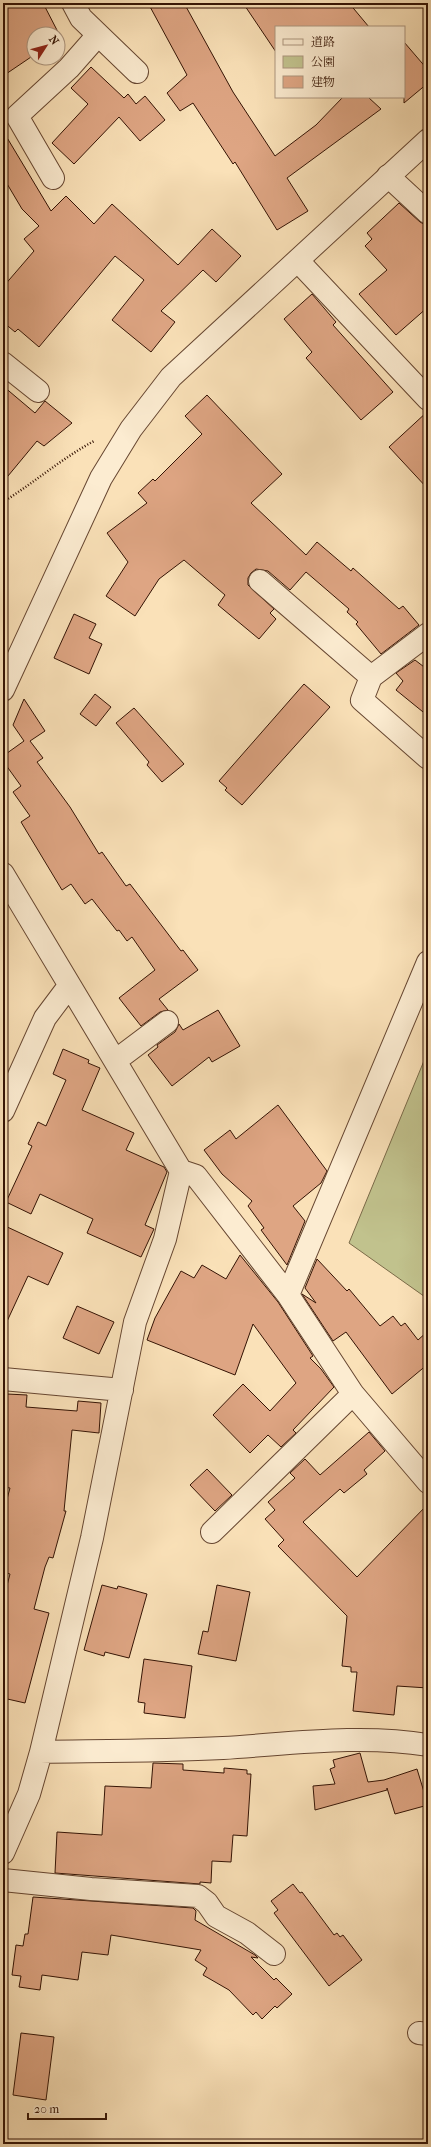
<svg xmlns="http://www.w3.org/2000/svg" width="431" height="2147" font-family="'IM FELL French Canon','Noto Serif JP',serif">
	<style>
		.green { fill: #c1c28d; stroke: #7a6a48 }
		.building { fill: #dea583; stroke: #341304 }
		.lines { fill: none; stroke-linecap: round; stroke-linejoin: round }
		.minor-casing { stroke: #664631; stroke-width: 24 }
		.tertiary-casing { stroke: #664631; stroke-width: 24 }
		.path { stroke: #341304; stroke-width: 2.5; stroke-dasharray: 1 2; stroke-linecap: butt }
		.minor { stroke: #fcecd1; stroke-width: 22 }
		.tertiary { stroke: #fcecd1; stroke-width: 22 }
	</style>
	<rect width="100%" height="100%" fill="#fae1b8"/>
	<filter id="stains"><feTurbulence type="fractalNoise" baseFrequency=".005" numOctaves="4"/><feColorMatrix values="0 0 0 0 .2 0 0 0 0 .09 0 0 0 0 .02 0 0 0 .5 -.17"/></filter>
	<radialGradient id="worn" r=".72"><stop offset=".6" stop-color="#630" stop-opacity="0"/><stop offset="1" stop-color="#630" stop-opacity=".3"/></radialGradient>
	<path class="green" d="M 428,1051 L 428,1299 L 349,1243 Z"/>
	<path class="building" d="M 3,3 L 43,3 L 59,34 L 34,34 L 34,55 L 3,76 Z
		M 148,3 L 184,3 L 233,92 L 275,156 L 316,125 L 343,97 L 368,97 L 381,109 L 287,178 L 308,211 L 277,230 L 235,162 L 233,164 L 193,103 L 180,111 L 167,93 L 187,75 Z
		M 243,3 L 349,3 L 369,27 L 276,27 L 276,52 Z
		M 404,42 L 428,70 L 428,83 L 404,103 Z
		M 91,67 L 124,98 L 128,94 L 136,104 L 145,96 L 165,120 L 140,141 L 119,117 L 74,164 L 52,143 L 88,104 L 71,88 Z
		M 3,131 L 51,211 L 66,196 L 94,224 L 112,204 L 178,265 L 212,229 L 241,256 L 216,282 L 203,270 L 161,311 L 175,322 L 151,352 L 112,320 L 144,280 L 115,256 L 39,347 L 18,329 L 15,332 L 3,322 L 3,287 L 34,251 L 24,239 L 39,226 L 22,209 L 3,177 Z
		M 399,203 L 420,222 L 428,226 L 428,307 L 396,335 L 359,294 L 387,270 L 365,246 L 372,239 L 367,233 Z
		M 312,294 L 336,322 L 333,325 L 393,392 L 361,420 L 306,358 L 312,352 L 284,319 Z
		M 3,386 L 35,413 L 45,401 L 72,423 L 44,446 L 37,441 L 3,482 Z
		M 207,395 L 282,474 L 251,503 L 306,555 L 317,542 L 351,571 L 353,568 L 399,609 L 403,606 L 419,625 L 381,654 L 356,624 L 358,622 L 347,612 L 349,609 L 306,572 L 290,590 L 268,571 L 256,569 L 251,573 L 248,578 L 248,585 L 274,609 L 270,613 L 276,619 L 259,639 L 218,605 L 225,595 L 184,560 L 159,579 L 135,616 L 106,596 L 128,562 L 107,533 L 147,503 L 138,493 L 153,479 L 155,481 L 202,434 L 185,416 Z
		M 428,411 L 428,489 L 389,447 Z
		M 74,614 L 96,624 L 89,638 L 102,644 L 89,674 L 54,658 Z
		M 415,660 L 428,670 L 428,716 L 396,690 L 403,681 L 396,673 Z
		M 304,684 L 330,707 L 242,805 L 225,790 L 227,788 L 219,781 Z
		M 95,694 L 111,707 L 96,726 L 80,714 Z
		M 24,699 L 45,731 L 30,741 L 43,758 L 37,762 L 70,807 L 99,854 L 102,852 L 126,886 L 130,884 L 181,951 L 183,950 L 198,970 L 159,999 L 168,1010 L 160,1012 L 141,1026 L 119,998 L 155,970 L 132,937 L 127,941 L 119,930 L 117,931 L 92,899 L 85,904 L 71,884 L 62,890 L 21,822 L 30,816 L 13,792 L 21,786 L 3,761 L 3,756 L 24,741 L 13,725 Z
		M 134,708 L 184,764 L 162,782 L 147,765 L 149,762 L 116,723 Z
		M 218,1010 L 240,1046 L 212,1062 L 209,1057 L 172,1086 L 148,1055 L 158,1047 L 157,1045 L 175,1032 L 179,1024 L 183,1030 Z
		M 63,1049 L 89,1060 L 88,1063 L 100,1068 L 82,1110 L 134,1133 L 126,1150 L 164,1167 L 167,1172 L 145,1225 L 154,1229 L 141,1257 L 87,1233 L 93,1219 L 40,1194 L 31,1214 L 6,1202 L 32,1146 L 28,1144 L 38,1122 L 46,1126 L 66,1080 L 53,1074 Z
		M 278,1105 L 327,1171 L 321,1183 L 293,1206 L 305,1221 L 287,1265 L 261,1230 L 264,1228 L 248,1206 L 252,1201 L 222,1174 L 204,1150 L 230,1130 L 236,1139 Z
		M 3,1225 L 63,1253 L 48,1285 L 28,1276 L 3,1330 Z
		M 240,1255 L 278,1302 L 313,1356 L 310,1358 L 321,1369 L 334,1387 L 293,1430 L 296,1433 L 281,1447 L 268,1435 L 250,1453 L 213,1415 L 243,1384 L 270,1411 L 296,1383 L 253,1324 L 235,1375 L 147,1340 L 155,1318 L 181,1271 L 194,1278 L 202,1265 L 226,1279 Z
		M 317,1259 L 347,1291 L 349,1289 L 380,1326 L 393,1316 L 401,1326 L 405,1323 L 418,1340 L 428,1331 L 428,1364 L 392,1394 L 346,1332 L 333,1341 L 302,1294 L 316,1303 L 305,1288 Z
		M 77,1306 L 114,1322 L 99,1354 L 63,1338 Z
		M 7,1394 L 27,1395 L 26,1407 L 77,1411 L 78,1401 L 101,1403 L 99,1433 L 72,1430 L 64,1511 L 66,1511 L 53,1558 L 49,1557 L 45,1567 L 34,1609 L 49,1613 L 25,1703 L 3,1698 L 3,1601 L 10,1574 L 3,1572 L 3,1514 L 10,1488 L 3,1487 L 3,1407 L 6,1407 Z
		M 369,1432 L 385,1451 L 364,1470 L 367,1474 L 344,1493 L 340,1489 L 303,1522 L 357,1577 L 428,1504 L 428,1688 L 397,1686 L 394,1715 L 353,1711 L 357,1672 L 351,1672 L 351,1667 L 342,1666 L 347,1616 L 278,1546 L 284,1540 L 265,1519 L 275,1510 L 268,1502 L 295,1478 L 290,1473 L 305,1459 L 320,1475 Z
		M 207,1469 L 232,1495 L 215,1511 L 190,1485 Z
		M 102,1585 L 117,1589 L 118,1586 L 147,1594 L 129,1658 L 105,1652 L 104,1656 L 84,1650 Z
		M 217,1585 L 250,1592 L 236,1661 L 198,1654 L 203,1631 L 208,1632 Z
		M 144,1659 L 192,1666 L 185,1718 L 144,1713 L 145,1703 L 138,1702 Z
		M 360,1753 L 368,1782 L 384,1780 L 417,1769 L 428,1805 L 395,1814 L 387,1788 L 387,1790 L 315,1810 L 313,1786 L 335,1784 L 330,1769 L 335,1767 L 333,1760 Z
		M 153,1763 L 183,1764 L 183,1770 L 224,1773 L 224,1768 L 247,1770 L 247,1774 L 251,1774 L 247,1836 L 233,1835 L 231,1862 L 212,1861 L 211,1883 L 200,1882 L 200,1884 L 55,1873 L 57,1832 L 102,1835 L 105,1786 L 151,1788 Z
		M 293,1884 L 300,1893 L 302,1892 L 334,1935 L 337,1933 L 340,1937 L 343,1935 L 362,1960 L 329,1986 L 274,1913 L 278,1910 L 271,1901 Z
		M 33,1897 L 193,1908 L 196,1911 L 195,1920 L 255,1955 L 258,1958 L 251,1957 L 274,1980 L 276,1978 L 292,1994 L 277,2008 L 275,2006 L 262,2019 L 256,2012 L 253,2015 L 229,1990 L 203,1975 L 207,1968 L 195,1960 L 201,1950 L 111,1935 L 108,1955 L 82,1952 L 78,1980 L 42,1975 L 40,1990 L 19,1987 L 21,1976 L 12,1975 L 16,1945 L 23,1946 L 25,1934 L 28,1934 Z
		M 21,2033 L 54,2037 L 46,2100 L 13,2095 Z"/>
	<g class="lines">
		<g class="minor-casing">
			<path id="minor" d="M 73,3 L 81,18 L 137,72
				M 388,176 L 428,213
				M 53,178 L 17,116 L 69,68 L 98,35
				M 298,261 L 428,399
				M 3,363 L 38,391
				M 260,581 L 371,677
				M 428,634 L 371,677 L 362,700 L 428,758
				M 3,874 L 181,1171 L 196,1176 L 288,1295 L 353,1394 L 428,1482
				M 115,1061 L 167,1022
				M 3,1111 L 45,1018 L 69,986
				M 288,1295 L 428,962
				M 3,1379 L 122,1390
				M 212,1532 L 353,1394
				M 41,1752 C 101,1751 162,1751 223,1748 C 290,1744 360,1734 428,1745
				M 3,1853 L 29,1794 L 41,1752 L 92,1538 L 135,1322 L 165,1239 L 181,1171
				M 3,1880 L 91,1889 L 198,1896 L 207,1903 L 216,1916 L 247,1933 L 274,1954
				M 419,2033 L 428,2034"/>
		</g>
		<g class="tertiary-casing">
			<path id="tertiary" d="M 3,690 L 101,478 L 131,429 L 171,377 L 428,140"/>
		</g>
		<path class="path" d="M 3,502 C 35,482 61,459 94,441"/>
		<use href="#minor" class="minor"/>
		<use href="#tertiary" class="tertiary"/>
	</g>
	<rect width="431" height="2147" fill="none" stroke="#fae1b8" stroke-width="16"/>
	<rect x="4" y="4" width="423" height="2139" fill="none" stroke="#341304" stroke-width="2"/>
	<rect x="8" y="8" width="415" height="2131" fill="none" stroke="#341304"/>
	<rect x="275" y="26" width="130" height="72" fill="#fcecd1" stroke="#ac957f"/>
	<rect x="283" y="39" width="20" height="6" fill="#fcecd1" stroke="#ac957f"/>
	<text x="311" y="46" font-size="12" fill="#341304">道路</text>
	<rect x="283" y="56" width="20" height="12" fill="#c1c28d" stroke="#ac957f"/>
	<text x="311" y="66" font-size="12" fill="#341304">公園</text>
	<rect x="283" y="76" width="20" height="12" fill="#dea583" stroke="#ac957f"/>
	<text x="311" y="86" font-size="12" fill="#341304">建物</text>
	<g transform="translate(46 46) rotate(54)"><circle r="19" fill="#fcecd1" stroke="#ac957f"/>
	<path d="M0-3L7 15L0 10L-7 15Z" fill="#8f2418"/>
	<text y="-6" font-size="11" font-weight="bold" text-anchor="middle" fill="#341304">N</text>
	</g>
	<path d="M28 2113v6h78v-6" fill="none" stroke="#341304" stroke-width="2"/>
	<text x="34" y="2113" font-size="12" fill="#341304" stroke="#fcecd1" stroke-width="3" paint-order="stroke">20 m</text>
	<rect width="100%" height="100%" filter="url(#stains)"/>
	<rect width="100%" height="100%" fill="url(#worn)"/>
</svg>
